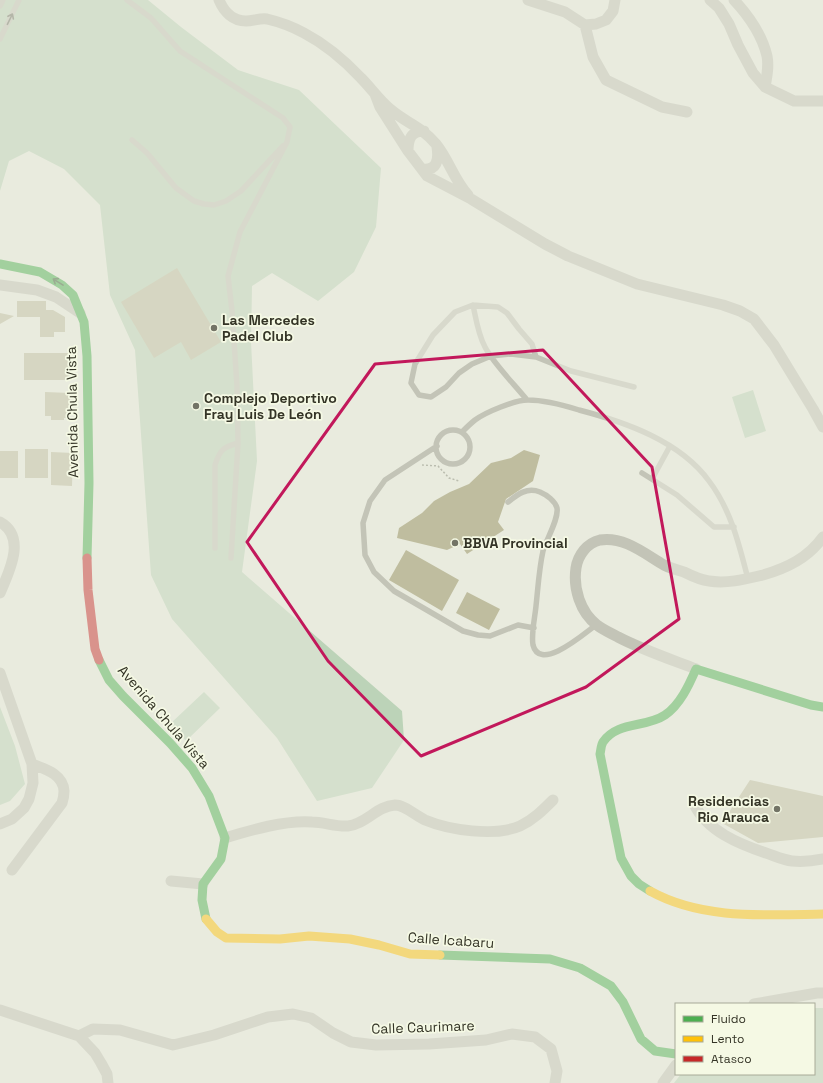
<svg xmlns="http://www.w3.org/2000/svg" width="823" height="1083" font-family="'Space Grotesk',sans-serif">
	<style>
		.green { fill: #bcd3b8 }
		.building { fill: #bfbd9f }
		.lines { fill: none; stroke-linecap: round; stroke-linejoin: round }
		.path { stroke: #bbbdaf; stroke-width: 1.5; stroke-dasharray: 2 2; stroke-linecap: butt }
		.lane { stroke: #c3c4b7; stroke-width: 5.5 }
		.street { stroke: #c3c4b7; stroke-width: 11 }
		.fast { stroke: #4caf50; stroke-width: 9 }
		.slow { stroke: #ffc107; stroke-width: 9 }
		.jam { stroke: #c62828; stroke-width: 9 }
		.oneway { stroke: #747567 }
		.oneway2 { stroke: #3c5f35 }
		.marked { fill: none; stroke: #c2185b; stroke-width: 3; stroke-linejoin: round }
		.poi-dot { fill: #737466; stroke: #f5f9e4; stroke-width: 1.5 }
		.labels { text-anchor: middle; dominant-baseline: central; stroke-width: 3.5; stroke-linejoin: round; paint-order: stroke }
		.poi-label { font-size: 14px; font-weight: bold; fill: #343426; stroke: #f5f9e4; text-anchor: start }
		.street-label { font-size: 14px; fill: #343426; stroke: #f5f9e4 }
	</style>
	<rect width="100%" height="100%" fill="#e9ebde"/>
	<path class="green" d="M 0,0 L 148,0 L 181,27 L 238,70 L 299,90 L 381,168 L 376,227 L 354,272 L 318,301 L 272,273 L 252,286 L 251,342 L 257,461 L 242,572 L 402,711 L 404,740 L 372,788 L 317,801 L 277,738 L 172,619 L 151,575 L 135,350 L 110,295 L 100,205 L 64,169 L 29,151 L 9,161 L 0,191 Z
		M 753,390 L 766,431 L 745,438 L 732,397 Z
		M 204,692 L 220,708 L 186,741 L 170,724 Z
		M 0,707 L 15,746 L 25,784 L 10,801 L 0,805 Z
		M 814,1008 L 823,1008 L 823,1083 L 674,1083 L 681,1074 L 814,1074 Z"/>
	<path class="building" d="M 177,268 L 221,342 L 191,360 L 181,342 L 154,358 L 121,302 Z
		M 17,301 L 46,301 L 46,310 L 53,310 L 65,317 L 65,332 L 54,332 L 54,337 L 40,337 L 40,317 L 17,317 Z
		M 0,313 L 14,316 L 0,324 Z
		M 24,353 L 69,353 L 70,380 L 24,380 Z
		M 45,392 L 70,393 L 70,418 L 64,418 L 64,420 L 51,420 L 51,416 L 45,416 Z
		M 25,449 L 48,449 L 48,478 L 25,478 Z
		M 524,450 L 540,455 L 533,481 L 506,499 L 498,522 L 504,530 L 467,554 L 460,544 L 447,550 L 397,538 L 399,528 L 422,513 L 434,501 L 450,492 L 469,484 L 491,463 L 511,458 Z
		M 0,451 L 18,451 L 18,478 L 0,478 Z
		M 51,452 L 73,453 L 72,486 L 51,485 Z
		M 406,550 L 459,580 L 442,611 L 389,580 Z
		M 467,592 L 500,609 L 489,630 L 456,613 Z
		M 750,780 L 823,796 L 823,837 L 758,843 L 722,823 Z"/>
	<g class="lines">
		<path class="path" d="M 422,465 L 438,466 L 449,478 L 459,481"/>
		<path class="lane" d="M 127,0 L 151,18 L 180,51 L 283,118 L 290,127 L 287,142 L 240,232 L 228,276 L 232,311 L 237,386 L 238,443 L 231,558
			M 0,6 L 3,0
			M 0,39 L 19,0
			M 132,140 L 147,153 L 176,188 L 194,201 L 204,204 L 214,205 L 226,201 L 241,191 L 283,146
			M 473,305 L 498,307 L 507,313 L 519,329 L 532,344 L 536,357
			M 527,400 C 515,385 493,363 485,347 C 478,334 476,319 473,305 L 455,312 L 433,335 L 415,364 L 411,383 L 419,395 L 431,397 L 446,387 L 459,373 L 472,364 L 491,356 L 511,354 L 536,357 L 571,371 L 634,387
			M436 447a17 17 0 1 1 34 0a17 17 0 1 1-34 0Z
			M 462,432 C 466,428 470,424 475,420 C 486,412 515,400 528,400 C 545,400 563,405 579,410 C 625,422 680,441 709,481 C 731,510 739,544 748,579
			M 437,446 L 385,480 L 370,501 L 363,523 L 365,555 L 374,572 L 394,591 L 463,631 L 478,635 L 490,636 L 518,625 L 534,628
			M 642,473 L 677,495 L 714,527 L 734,527
			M 652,479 L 670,446
			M 508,502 C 518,494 527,487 540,492 C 547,495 555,501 557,508 C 559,519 546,540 543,551 C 539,569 538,588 536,606 C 535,617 531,634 533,645 C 540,673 586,632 596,625
			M 215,548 L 215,465 C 220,450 223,447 238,443"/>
		<path class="street" d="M 219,0 C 224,12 233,21 246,21 C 253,21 260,18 267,19 C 280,22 293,27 304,33 C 325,44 345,61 361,78 C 371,88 379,100 390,109 C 406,123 421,126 436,144 C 449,160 454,180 468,195
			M 528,0 L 565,12 L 585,25 L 596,24 L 606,20 L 613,11 L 615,0
			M 710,0 L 719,8 L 729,24 L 738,45 L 753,73 L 765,87 L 794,101 L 823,101
			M 734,0 C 748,15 762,35 767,56 C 769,66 767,76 765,87
			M 585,25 L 593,57 L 606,80 L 662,107 L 687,112
			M 375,94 L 380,107 L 408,151 L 427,176 L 471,199 L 545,244 L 568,256 L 637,284 L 723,305 L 740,311 L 754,319 L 774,345 L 813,409 L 823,427
			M 408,151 C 408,139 411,131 424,131
			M 422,169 C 437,171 439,160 437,147
			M 0,285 L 37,290 L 56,297 L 80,313
			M 0,522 C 27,537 9,572 0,593
			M 696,669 C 670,659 643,650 618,637 C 611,633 603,630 597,625 C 580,612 573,588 576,568 C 578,555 587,543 600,540 C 624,536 645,554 664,565 C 670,568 677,570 684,572 C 692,576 700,580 709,581 C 727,584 746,579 763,575 C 787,568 808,558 823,537
			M 0,673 L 32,764 L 33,783 L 29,799 L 24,808 L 12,819 L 0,824
			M 694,804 C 707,831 739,844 766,853 C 775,856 783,860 792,861 C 802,862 813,861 823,859
			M 225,838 C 251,830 285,820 312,822 C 324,822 336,827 348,826 C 366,824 377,806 395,805 C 405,805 416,816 425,820 C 449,830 495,837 520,826 C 533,820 543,810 553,800
			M 12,870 L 62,803 C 63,800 64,795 64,791 C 63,774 45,769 32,764
			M 171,881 L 203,884
			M 754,1004 L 817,993 L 823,993
			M 0,1010 L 79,1036 L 95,1053 L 101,1063 L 107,1074 L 108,1083
			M 79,1036 L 93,1029 L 120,1030 L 173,1045 L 214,1035 L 268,1017 L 293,1014 L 311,1018 L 333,1033 L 351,1042 L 376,1045 L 429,1044 L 486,1040 L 512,1034 L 535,1037 L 551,1049 L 557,1071 L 555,1083
			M 663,1083 L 676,1065"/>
		<path class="fast" d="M 0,264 L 40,272 L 62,285 L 73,295 L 84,322 L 87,356 L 89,483 L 87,558
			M 99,660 L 109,680 L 123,696 L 170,743 L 192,768 L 209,796 L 225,838 L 221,859 L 203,884 L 202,900 L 206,919
			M 650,891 L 639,884 L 631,876 L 621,858 L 600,754 C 601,750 601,745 603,742 C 617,721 646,728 665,715 C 680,705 689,685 696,669 L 811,705 L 823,707
			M 440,955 L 550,959 L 580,968 L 611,986 L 623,1002 L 641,1039 L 655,1051 L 676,1054"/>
		<path class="slow" d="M 650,891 C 702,920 765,915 823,914
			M 206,919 L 217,932 L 226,938 L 280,939 L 309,936 L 350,939 L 379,945 L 410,954 L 440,955"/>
		<path class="jam" d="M 87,558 L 88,590 L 95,649 L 99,660"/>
	</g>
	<defs><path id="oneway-shaft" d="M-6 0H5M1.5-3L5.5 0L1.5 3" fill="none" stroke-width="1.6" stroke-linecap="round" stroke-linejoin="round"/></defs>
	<use class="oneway" href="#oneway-shaft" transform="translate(10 19) rotate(-64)"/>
	<use class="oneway2" href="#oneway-shaft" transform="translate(58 282) rotate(-148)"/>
	<path d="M0 0H823V1083H0ZM 543,350 L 652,467 L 679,619 L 586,687 L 421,756 L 328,661 L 247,542 L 375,364 Z" fill="#e9ebde" fill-opacity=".55" fill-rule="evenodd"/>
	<path class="marked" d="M 543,350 L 652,467 L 679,619 L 586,687 L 421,756 L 328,661 L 247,542 L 375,364 Z"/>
	<g class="poi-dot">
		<circle cx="214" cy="328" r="4"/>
		<circle cx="196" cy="406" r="4"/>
		<circle cx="455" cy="543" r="4"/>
		<circle cx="777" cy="809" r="4"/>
	</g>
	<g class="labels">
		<g class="poi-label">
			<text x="222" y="320">Las Mercedes<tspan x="222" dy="16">Padel Club</tspan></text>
			<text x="204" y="398">Complejo Deportivo<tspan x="204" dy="16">Fray Luis De León</tspan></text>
			<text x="463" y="543">BBVA Provincial</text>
			<text x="769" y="801" text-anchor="end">Residencias<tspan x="769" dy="16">Rio Arauca</tspan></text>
		</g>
		<g class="street-label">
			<text transform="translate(72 412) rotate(-91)">Avenida Chula Vista</text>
			<text transform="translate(164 717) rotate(49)">Avenida Chula Vista</text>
			<text transform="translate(451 940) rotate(4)">Calle Icabaru</text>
			<text transform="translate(423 1027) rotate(-2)">Calle Caurimare</text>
		</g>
	</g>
	<rect x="675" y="1003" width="140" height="72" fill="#f5f9e4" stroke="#a8aa98"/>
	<rect x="683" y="1016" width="20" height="6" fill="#4caf50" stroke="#a8aa98"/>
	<text x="711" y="1023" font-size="12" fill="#343426">Fluido</text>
	<rect x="683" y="1036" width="20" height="6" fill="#ffc107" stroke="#a8aa98"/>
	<text x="711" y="1043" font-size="12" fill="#343426">Lento</text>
	<rect x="683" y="1056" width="20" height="6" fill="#c62828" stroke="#a8aa98"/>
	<text x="711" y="1063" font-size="12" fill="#343426">Atasco</text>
</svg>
